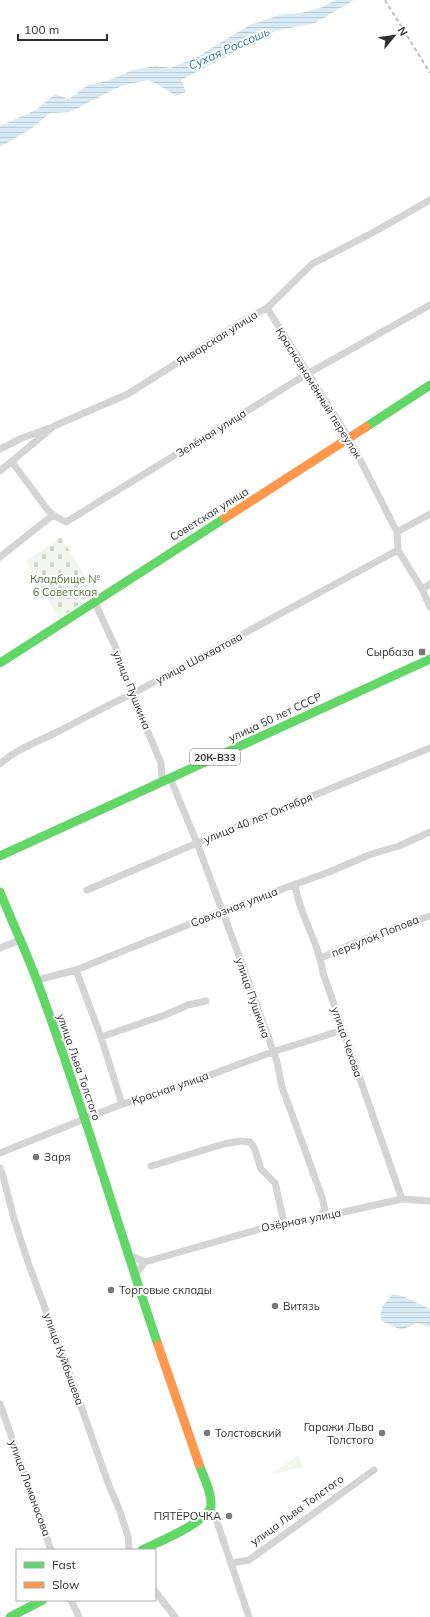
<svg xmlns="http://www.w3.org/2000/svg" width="430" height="1617" font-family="Mulish,sans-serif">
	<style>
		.cemetery { fill: url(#cemetery-stones) }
		.green { fill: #f2f6ec }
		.water { fill: url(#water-rules) }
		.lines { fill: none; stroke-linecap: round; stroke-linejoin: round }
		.street { stroke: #d4d4d4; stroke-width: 7 }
		.fast { stroke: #63d668; stroke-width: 9 }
		.slow { stroke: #ff974d; stroke-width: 9 }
		.rail { stroke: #bcbcbc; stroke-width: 2; stroke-dasharray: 4 3; stroke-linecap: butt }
		.poi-dot { fill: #787878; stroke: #fff; stroke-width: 1.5 }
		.labels { text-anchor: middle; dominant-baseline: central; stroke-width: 4; stroke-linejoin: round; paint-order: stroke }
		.shield { fill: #fff; stroke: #6e6e6e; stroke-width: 1 }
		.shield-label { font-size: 10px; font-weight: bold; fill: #303030 }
		.street-label { font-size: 11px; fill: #303030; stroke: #fff }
		.park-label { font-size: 11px; fill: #567139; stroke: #fff }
		.poi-label { font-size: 11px; fill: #303030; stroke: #fff; text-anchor: start }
		.water-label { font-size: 12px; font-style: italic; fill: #36799b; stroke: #fff }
	</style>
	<defs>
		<pattern id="cemetery-stones" width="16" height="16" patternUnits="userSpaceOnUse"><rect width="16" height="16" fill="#f2f6ec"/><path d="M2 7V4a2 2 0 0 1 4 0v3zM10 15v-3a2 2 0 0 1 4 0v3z" fill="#d0d3cb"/></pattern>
		<pattern id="water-rules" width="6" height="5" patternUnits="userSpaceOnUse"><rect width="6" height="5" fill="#d8ebf4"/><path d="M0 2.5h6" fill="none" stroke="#bacad2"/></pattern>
	</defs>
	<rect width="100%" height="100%" fill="#fff"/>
	<path class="cemetery" d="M 61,537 L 88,581 L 90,596 L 59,619 L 26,561 Z"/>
	<path class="green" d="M 299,1455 L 302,1467 L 269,1475 Z"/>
	<path class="water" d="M 336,0 L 354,0 L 315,23 L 275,31 L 181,80 L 186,92 L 176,96 L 157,84 L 148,80 L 121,86 L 70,112 L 50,113 L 31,129 L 0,147 L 0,126 L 36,110 L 55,94 L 69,99 L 88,85 L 107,81 L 133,70 L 156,66 L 170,68 L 194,59 L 226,39 L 250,25 L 283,14 L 301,13 L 320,8 Z
		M 392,1294 L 403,1296 L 430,1309 L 430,1327 L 417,1323 L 402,1330 L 381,1321 L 381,1309 Z"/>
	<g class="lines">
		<path class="street" d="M 267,308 L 349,438 L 397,532 L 398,550 L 422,589 L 430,607
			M 0,449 L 22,438 L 50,428
			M 12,462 L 47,509 L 53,515
			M 0,471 L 54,426 L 128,394 L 246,319 L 267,308 L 312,264 L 374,232 L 430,200
			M 397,532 L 430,514
			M 0,557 L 53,515 L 66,522 L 307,374 L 430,305
			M 422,589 L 430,584
			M 94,601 L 115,646 L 132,694 L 161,763 L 162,781
			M 0,764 C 15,750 35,743 53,734 C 80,721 105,706 132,694 L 398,550
			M 171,777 L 173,785 L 197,843 L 245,972 L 277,1062 L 282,1087 L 322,1197 L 325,1210 L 318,1218
			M 295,884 C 299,915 319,942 323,973 L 402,1199
			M 87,890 L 197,843 L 430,748
			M 0,948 L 20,940
			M 321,958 L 350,945 L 399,926 L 430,916
			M 76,970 L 101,1037 L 122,1104
			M 37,980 L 76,970 L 222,911 L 329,872 L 369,855 L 399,846 L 430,832
			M 101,1037 L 165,1015 L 188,1005 L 206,1001
			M 0,1153 L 122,1104 L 153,1096 L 272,1052 L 343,1030
			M 151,1166 L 224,1144 L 241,1141 L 250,1142 L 254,1147 L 261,1169 L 275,1183 L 284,1222
			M 0,1168 L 3,1176 L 14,1219 L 30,1268 L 70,1375 L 108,1483 L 119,1509 L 128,1536 L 129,1550
			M 127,1254 L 145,1262
			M 135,1275 L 145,1262 L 284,1222 L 290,1224 L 402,1199 L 430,1201
			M 0,1404 L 51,1550
			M 212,1507 L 249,1617
			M 232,1563 L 249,1560 L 374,1470
			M 155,1591 L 175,1617
			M 71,1600 L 79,1617"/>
		<path class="fast" d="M 366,427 L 430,385
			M 0,663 L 225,518
			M 0,856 L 430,659
			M 0,892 C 12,922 26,951 37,981 C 82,1101 117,1224 158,1345
			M 142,1550 C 156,1543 209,1522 211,1505 C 212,1492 203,1476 199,1464
			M 10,1617 L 43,1600"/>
		<path class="slow" d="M 225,518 L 366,427
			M 158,1345 L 199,1464"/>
		<path class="rail" d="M 385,0 L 430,73"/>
	</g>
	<g class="poi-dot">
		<rect x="418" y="648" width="8" height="8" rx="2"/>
		<circle cx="36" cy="1157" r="4"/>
		<circle cx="111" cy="1290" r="4"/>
		<circle cx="275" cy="1306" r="4"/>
		<circle cx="207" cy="1433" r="4"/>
		<circle cx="382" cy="1433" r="4"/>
		<circle cx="229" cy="1516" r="4"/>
	</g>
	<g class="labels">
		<rect class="shield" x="190" y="749" width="50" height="16" rx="3"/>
		<g class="shield-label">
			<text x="215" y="757">20К-В33</text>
		</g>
		<g class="street-label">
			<text transform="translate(217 338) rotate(-32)">Январская улица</text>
			<text transform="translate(319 393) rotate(58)">Краснознамённый переулок</text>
			<text transform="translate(211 433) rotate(-32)">Зелёная улица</text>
			<text transform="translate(209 514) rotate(-32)">Советская улица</text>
			<text transform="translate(199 658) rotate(-28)">улица Шахватова</text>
			<text transform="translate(132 690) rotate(68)">улица Пушкина</text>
			<text transform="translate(275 717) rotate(-25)">улица 50 лет СССР</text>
			<text transform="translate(258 818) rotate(-22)">улица 40 лет Октября</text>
			<text transform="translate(234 907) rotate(-21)">Совхозная улица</text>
			<text transform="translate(375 936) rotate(-22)">переулок Попова</text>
			<text transform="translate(253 998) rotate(71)">улица Пушкина</text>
			<text transform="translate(347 1042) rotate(71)">улица Чехова</text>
			<text transform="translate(79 1067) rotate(71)">улица Льва Толстого</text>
			<text transform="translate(170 1088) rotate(-19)">Красная улица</text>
			<text transform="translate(301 1220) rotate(-11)">Озёрная улица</text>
			<text transform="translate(64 1359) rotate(70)">улица Куйбышева</text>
			<text transform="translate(30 1488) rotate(70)">улица Ломоносова</text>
			<text transform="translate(297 1510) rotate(-36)">улица Льва Толстого</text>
		</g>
		<g class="park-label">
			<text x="65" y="579">Кладбище №<tspan x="65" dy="13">6 Советская</tspan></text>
		</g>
		<g class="poi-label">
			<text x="414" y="652" text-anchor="end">Сырбаза</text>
			<text x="44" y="1157">Заря</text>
			<text x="119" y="1290">Торговые склады</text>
			<text x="283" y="1306">Витязь</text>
			<text x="374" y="1427" text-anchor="end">Гаражи Льва<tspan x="374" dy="13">Толстого</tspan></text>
			<text x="215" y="1433">Толстовский</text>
			<text x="221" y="1516" text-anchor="end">ПЯТЁРОЧКА</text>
		</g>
		<g class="water-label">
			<text transform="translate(229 48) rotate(-24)">Сухая Россошь</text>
		</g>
	</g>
	<rect x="16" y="1549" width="140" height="52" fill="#ffffff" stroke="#acacac"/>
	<rect x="24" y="1562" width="20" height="6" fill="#63d668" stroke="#acacac"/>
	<text x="52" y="1569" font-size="12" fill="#303030">Fast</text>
	<rect x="24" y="1582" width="20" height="6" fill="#ff974d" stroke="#acacac"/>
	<text x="52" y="1589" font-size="12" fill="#303030">Slow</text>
	<g transform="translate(394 36) rotate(61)" stroke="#ffffff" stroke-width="3" paint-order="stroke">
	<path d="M0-3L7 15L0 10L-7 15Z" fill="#303030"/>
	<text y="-6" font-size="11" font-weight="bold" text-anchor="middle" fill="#303030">N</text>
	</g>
	<path d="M18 34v6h89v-6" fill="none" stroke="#303030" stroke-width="2"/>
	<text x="24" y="34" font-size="12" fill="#303030" stroke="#ffffff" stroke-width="3" paint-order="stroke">100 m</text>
</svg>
